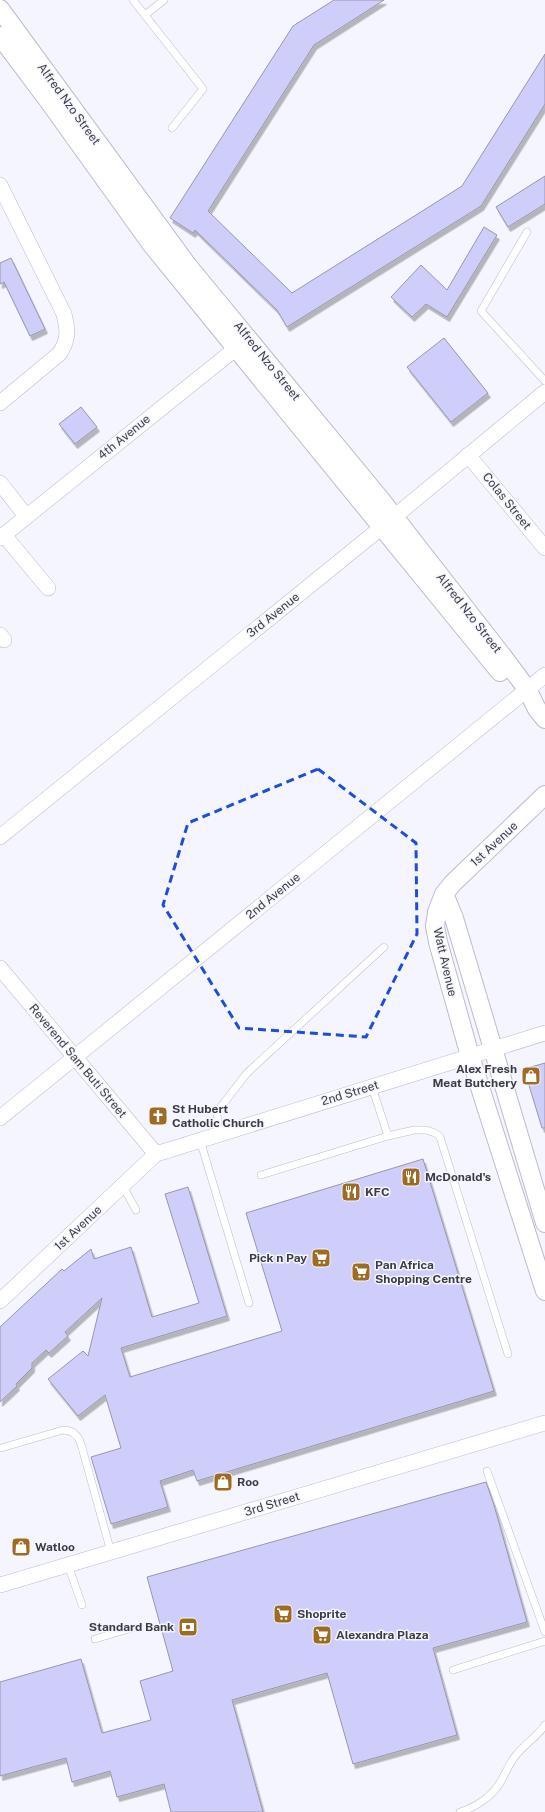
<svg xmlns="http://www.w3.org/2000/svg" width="545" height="1812" font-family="'Public Sans',sans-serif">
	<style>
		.building { fill: #cfcefb; stroke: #9796ac; filter: url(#shadow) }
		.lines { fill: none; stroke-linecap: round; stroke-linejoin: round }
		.service-casing { stroke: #bbbbd1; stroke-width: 8 }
		.minor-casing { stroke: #bbbbd1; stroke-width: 16 }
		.tertiary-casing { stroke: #bbbbd1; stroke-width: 20 }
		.service { stroke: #fff; stroke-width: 7 }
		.minor { stroke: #fff; stroke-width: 15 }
		.tertiary { stroke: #fff; stroke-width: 18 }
		.marked { fill: none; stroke: #1d4ed8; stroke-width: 3; stroke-dasharray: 8 5; stroke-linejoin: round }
		.labels { text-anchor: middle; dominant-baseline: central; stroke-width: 3; stroke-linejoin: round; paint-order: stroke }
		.street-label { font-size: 12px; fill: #3b3b44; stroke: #f5f5ff }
		.poi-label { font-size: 12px; font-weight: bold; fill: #3b3b44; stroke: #f5f5ff; text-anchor: start }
	</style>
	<defs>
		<filter id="shadow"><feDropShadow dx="2.5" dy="4.5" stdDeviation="0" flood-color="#0004"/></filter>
	</defs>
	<rect width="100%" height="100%" fill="#f5f5ff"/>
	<path class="building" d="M 334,0 L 384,0 L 314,45 L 208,211 L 292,293 L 462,186 L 545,54 L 545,104 L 481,206 L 287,327 L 277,310 L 195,230 L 193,233 L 170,218 L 293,26 Z
		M 545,176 L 545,204 L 508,227 L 496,207 Z
		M 484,227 L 497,235 L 447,317 L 426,304 L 412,317 L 391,297 L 421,265 L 447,290 Z
		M 11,258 L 45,329 L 30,336 L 4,282 L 0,284 L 0,263 Z
		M 444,338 L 488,393 L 451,422 L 407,367 Z
		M 81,407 L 97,427 L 75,444 L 59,424 Z
		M 545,1063 L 545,1128 L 542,1128 L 524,1069 Z
		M 423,1159 L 494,1391 L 197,1481 L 193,1470 L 160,1481 L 168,1507 L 111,1524 L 91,1457 L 121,1448 L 105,1395 L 78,1416 L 48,1379 L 83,1351 L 88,1356 L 102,1298 L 65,1332 L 68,1336 L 49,1353 L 46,1350 L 32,1363 L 32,1368 L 16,1384 L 17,1386 L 0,1402 L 0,1327 L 62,1269 L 64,1271 L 91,1249 L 94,1259 L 131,1247 L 152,1317 L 199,1303 L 165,1194 L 188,1187 L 227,1316 L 121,1348 L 130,1377 L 282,1331 L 246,1213 Z
		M 486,1482 L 494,1505 L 527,1622 L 433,1648 L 457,1735 L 353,1764 L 327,1673 L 232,1700 L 263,1812 L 171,1812 L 164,1784 L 117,1797 L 110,1771 L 72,1782 L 66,1758 L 0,1776 L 0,1682 L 81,1659 L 102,1733 L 151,1720 L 140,1681 L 173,1671 L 147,1577 Z"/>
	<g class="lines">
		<g class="service-casing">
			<path id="service" d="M 133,0 L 203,89 L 172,128
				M 145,15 L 164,0
				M 527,232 L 481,311 L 545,381
				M 372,1087 L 388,1136
				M 218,1135 L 217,1112 L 247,1073 L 384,947
				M 200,1140 L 249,1303
				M 261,1175 L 388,1136 L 414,1130 L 426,1130 L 435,1133 L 440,1137 L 508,1354
				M 123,1186 L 136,1210
				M 1,1448 L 63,1430 C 72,1430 78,1435 81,1444 L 111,1552
				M 487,1471 L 545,1632
				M 68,1565 L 82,1605
				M 95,1639 L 132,1628
				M 453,1670 L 545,1641
				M 460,1812 C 476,1807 493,1796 501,1781 C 506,1772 510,1762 517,1754 C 526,1743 537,1737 545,1725"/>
		</g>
		<g class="minor-casing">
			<path id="minor" d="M 0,185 L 64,314 C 68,330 69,340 59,354 L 0,403
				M 468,455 L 545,548
				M 0,483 L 26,516
				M 4,535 L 48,588
				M 0,538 L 245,341
				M 0,635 L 4,640
				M 0,837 L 382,527 L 545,392
				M 0,968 L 156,1154
				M 0,1118 L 545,675
				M 0,1301 L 156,1154 L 545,1033
				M 0,1585 L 545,1423"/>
		</g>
		<g class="tertiary-casing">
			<path id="tertiary" d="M 0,9 L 188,266 L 381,500 L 504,658 L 527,689 L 537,709 L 545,719
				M 0,36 L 48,100 L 152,245 L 500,672
				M 545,795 L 453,883 L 444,894 L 437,912 L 435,926 L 438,942 L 470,1056 L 545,1291
				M 444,894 L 454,918 L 545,1223"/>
		</g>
		<use href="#service" class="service"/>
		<use href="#minor" class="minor"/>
		<use href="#tertiary" class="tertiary"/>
	</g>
	<path class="marked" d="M 318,769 L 416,843 L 417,934 L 366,1037 L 239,1028 L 163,905 L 188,823 Z"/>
	<defs>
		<g id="shop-square" transform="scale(1)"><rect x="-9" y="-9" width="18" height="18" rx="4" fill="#9e6c21" stroke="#f5f5ff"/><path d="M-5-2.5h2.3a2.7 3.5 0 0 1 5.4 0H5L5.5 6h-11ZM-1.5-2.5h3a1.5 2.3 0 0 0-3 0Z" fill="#fff"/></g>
		<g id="church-square" transform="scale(1)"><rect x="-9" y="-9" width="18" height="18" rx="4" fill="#9e6c21" stroke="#f5f5ff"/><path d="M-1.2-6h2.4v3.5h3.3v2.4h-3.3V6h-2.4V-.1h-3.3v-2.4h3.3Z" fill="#fff"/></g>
		<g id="restaurant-square" transform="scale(1)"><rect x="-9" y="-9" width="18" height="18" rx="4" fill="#9e6c21" stroke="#f5f5ff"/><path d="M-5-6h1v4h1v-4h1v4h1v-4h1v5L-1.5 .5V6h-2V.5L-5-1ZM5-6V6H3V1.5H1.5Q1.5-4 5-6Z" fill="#fff"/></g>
		<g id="supermarket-square" transform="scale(1)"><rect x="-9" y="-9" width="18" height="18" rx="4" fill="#9e6c21" stroke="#f5f5ff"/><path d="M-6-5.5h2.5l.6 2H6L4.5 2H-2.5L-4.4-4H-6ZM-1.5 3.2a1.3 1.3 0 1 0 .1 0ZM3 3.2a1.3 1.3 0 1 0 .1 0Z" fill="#fff"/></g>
		<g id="bank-square" transform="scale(1)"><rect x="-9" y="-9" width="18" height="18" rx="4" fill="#9e6c21" stroke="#f5f5ff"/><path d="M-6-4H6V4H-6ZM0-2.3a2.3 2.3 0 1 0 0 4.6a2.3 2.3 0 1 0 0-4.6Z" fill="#fff"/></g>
	</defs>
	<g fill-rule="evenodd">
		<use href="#shop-square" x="531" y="1076"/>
		<use href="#church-square" x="158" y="1116"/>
		<use href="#restaurant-square" x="411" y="1177"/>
		<use href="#restaurant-square" x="351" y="1192"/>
		<use href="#supermarket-square" x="321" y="1258"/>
		<use href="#supermarket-square" x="361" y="1272"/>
		<use href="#shop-square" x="223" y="1482"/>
		<use href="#shop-square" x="21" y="1547"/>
		<use href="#supermarket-square" x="283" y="1614"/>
		<use href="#bank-square" x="188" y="1627"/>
		<use href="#supermarket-square" x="322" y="1635"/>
	</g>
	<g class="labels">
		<g class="street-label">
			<text transform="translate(69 104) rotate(54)">Alfred Nzo Street</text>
			<text transform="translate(267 361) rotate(51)">Alfred Nzo Street</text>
			<text transform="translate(124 437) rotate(-39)">4th Avenue</text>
			<text transform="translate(507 501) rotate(51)">Colas Street</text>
			<text transform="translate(469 613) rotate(52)">Alfred Nzo Street</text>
			<text transform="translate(273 615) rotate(-39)">3rd Avenue</text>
			<text transform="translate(494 844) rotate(-43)">1st Avenue</text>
			<text transform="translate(273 896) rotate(-39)">2nd Avenue</text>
			<text transform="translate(445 962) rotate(77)">Watt Avenue</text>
			<text transform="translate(78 1061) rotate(50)">Reverend Sam Buti Street</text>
			<text transform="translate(350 1093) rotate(-17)">2nd Street</text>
			<text transform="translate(78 1228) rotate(-43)">1st Avenue</text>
			<text transform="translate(272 1504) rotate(-17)">3rd Street</text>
		</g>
		<g class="poi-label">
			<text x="517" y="1069" text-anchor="end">Alex Fresh<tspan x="517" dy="14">Meat Butchery</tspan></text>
			<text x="172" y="1109">St Hubert<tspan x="172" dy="14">Catholic Church</tspan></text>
			<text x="425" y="1177">McDonald's</text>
			<text x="365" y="1192">KFC</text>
			<text x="307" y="1258" text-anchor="end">Pick n Pay</text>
			<text x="375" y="1265">Pan Africa<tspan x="375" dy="14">Shopping Centre</tspan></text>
			<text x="237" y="1482">Roo</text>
			<text x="35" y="1547">Watloo</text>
			<text x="297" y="1614">Shoprite</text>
			<text x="174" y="1627" text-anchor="end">Standard Bank</text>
			<text x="336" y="1635">Alexandra Plaza</text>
		</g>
	</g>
</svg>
